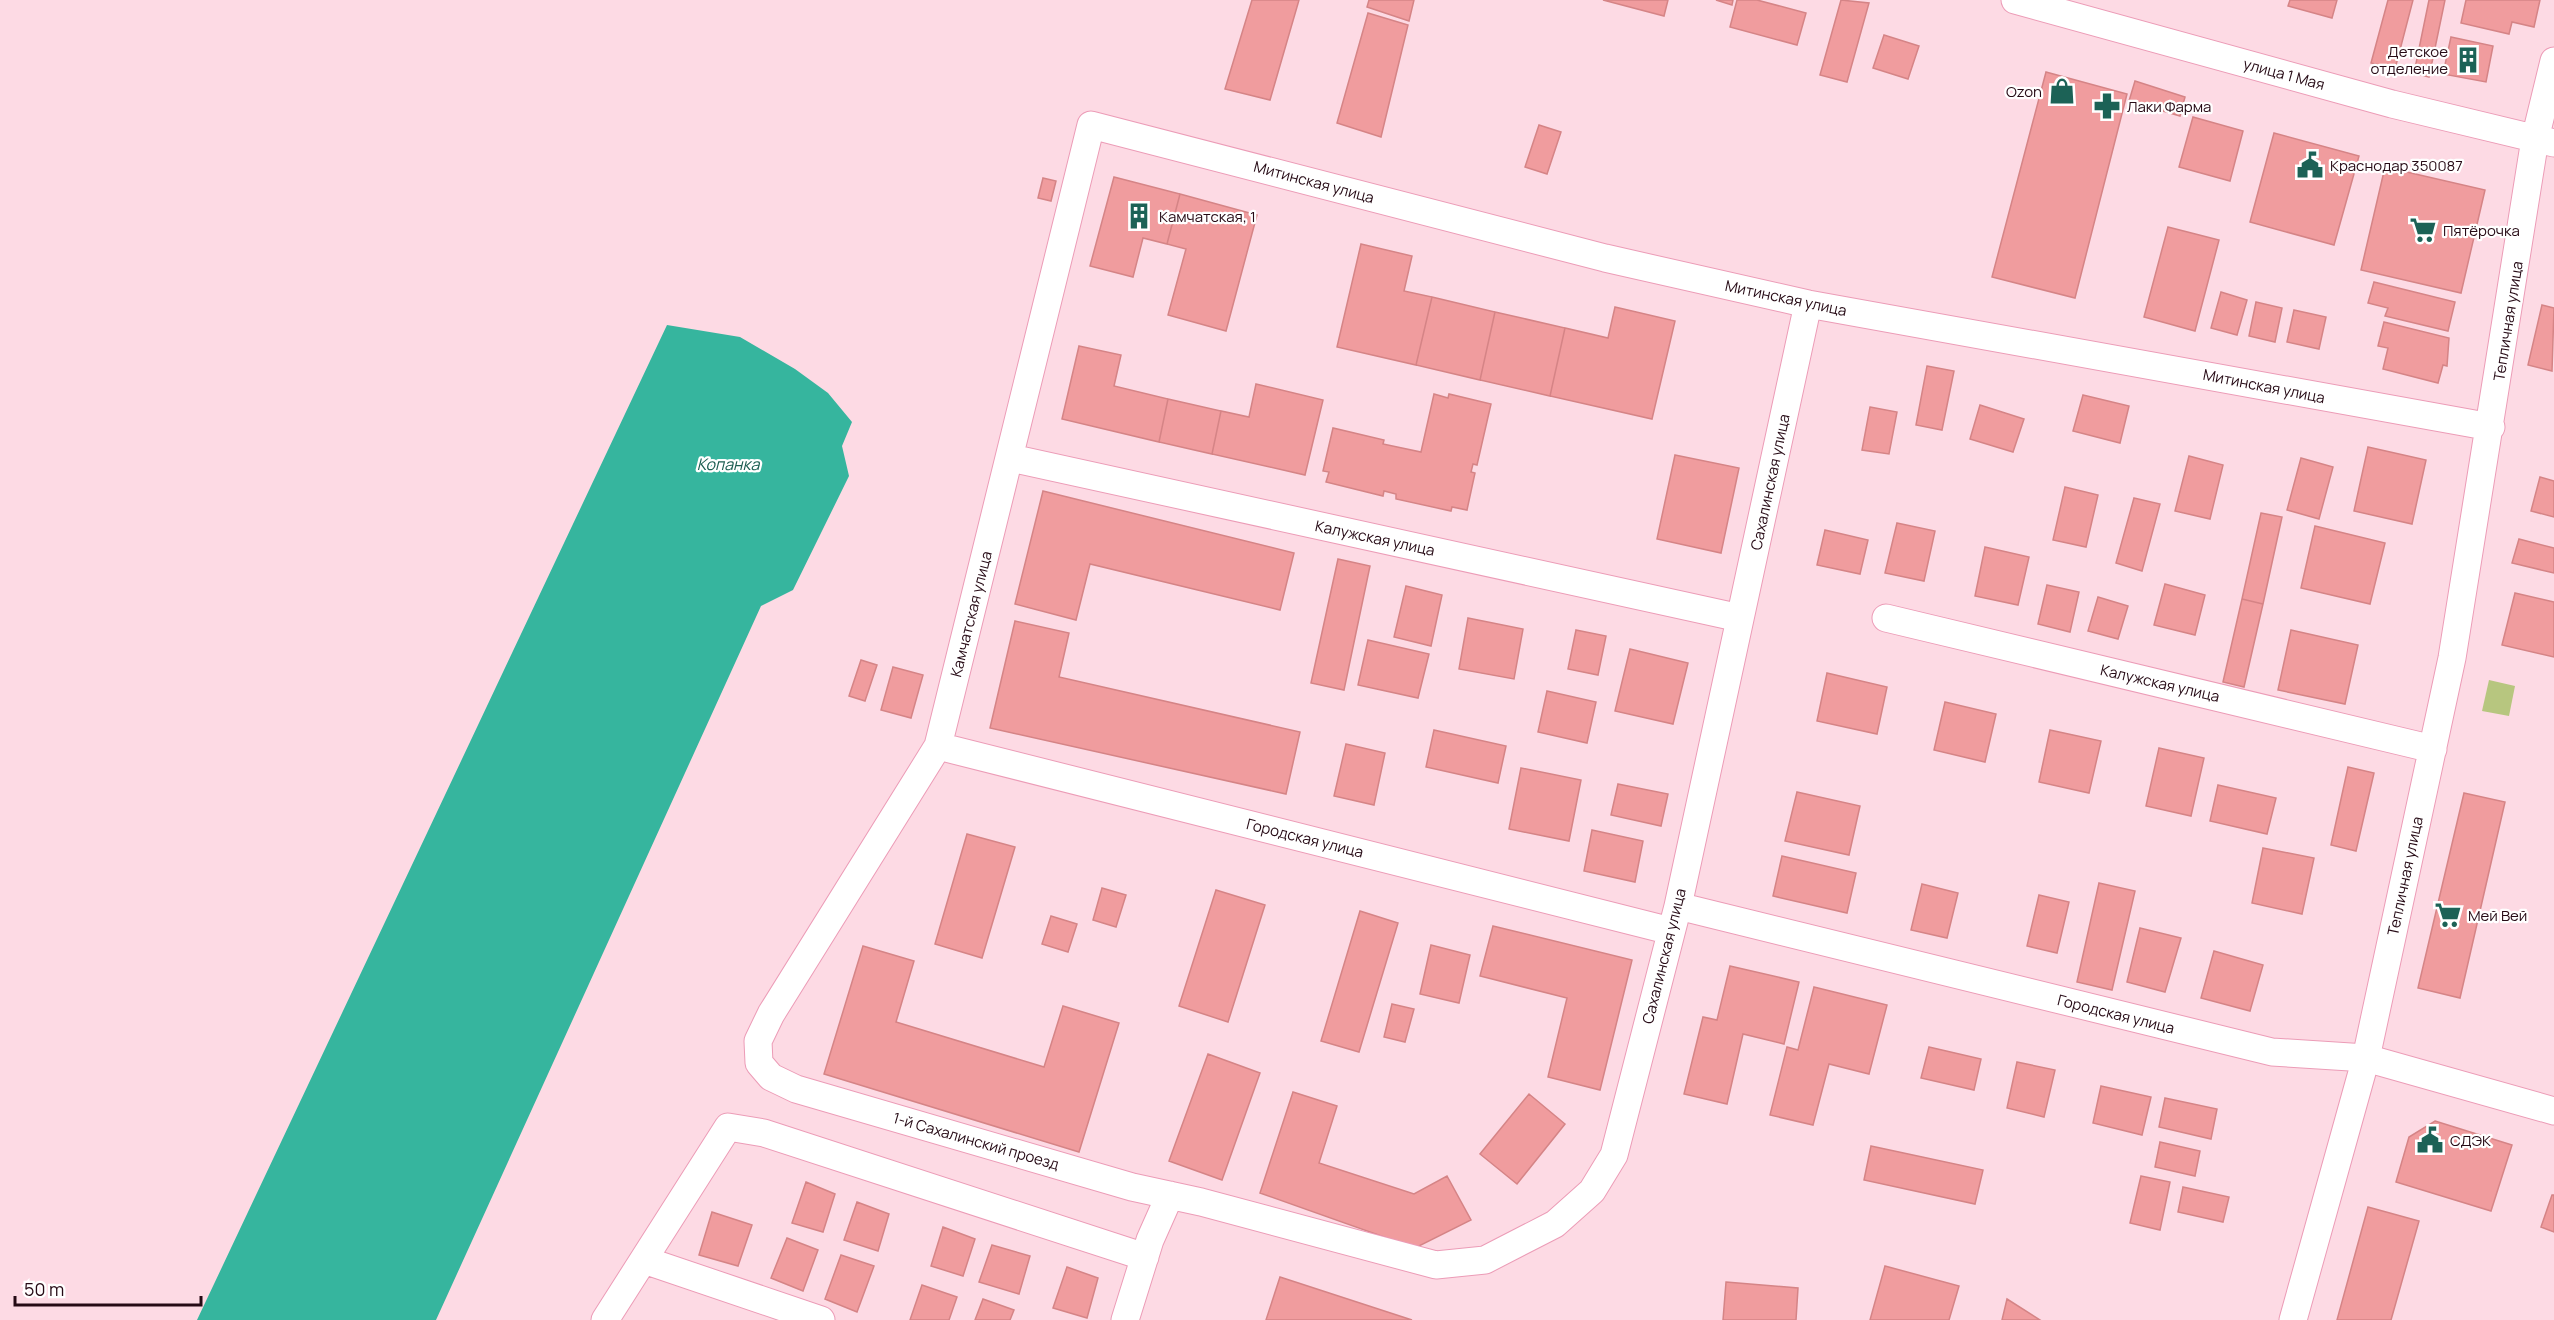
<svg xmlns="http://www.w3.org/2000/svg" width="2554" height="1320" font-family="Manrope,sans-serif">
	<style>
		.green { fill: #b7c67f }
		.water { fill: #36b59e }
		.building { fill: #f09c9e; stroke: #d58486; stroke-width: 1.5 }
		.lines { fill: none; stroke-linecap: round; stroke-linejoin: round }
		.minor-casing { stroke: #ec9cb7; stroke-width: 29 }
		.minor { stroke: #fff; stroke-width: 27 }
		.labels { text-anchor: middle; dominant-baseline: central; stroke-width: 4.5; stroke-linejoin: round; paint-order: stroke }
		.poi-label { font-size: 15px; fill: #260a15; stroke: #fff; text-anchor: start }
		.street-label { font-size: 15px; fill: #260a15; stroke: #fff }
		.water-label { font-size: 16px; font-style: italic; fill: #1b5d51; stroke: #fff }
	</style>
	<rect width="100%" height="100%" fill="#fddae4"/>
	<path class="green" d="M 2489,680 L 2515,686 L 2509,716 L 2482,711 Z"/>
	<path class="water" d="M 667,325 L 740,337 L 795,369 L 828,393 L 852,422 L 842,446 L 849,476 L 793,590 L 761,606 L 436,1320 L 197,1320 Z"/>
	<path class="building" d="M 1252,0 L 1299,0 L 1270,100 L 1225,89 Z
		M 1369,0 L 1414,0 L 1409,21 L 1367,7 Z
		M 1603,0 L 1668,0 L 1664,16 Z
		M 1716,0 L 1733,0 L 1732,5 Z
		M 1737,0 L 1757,0 L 1806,13 L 1797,45 L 1730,27 Z
		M 1841,0 L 1869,3 L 1847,82 L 1820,75 Z
		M 2290,0 L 2337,0 L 2332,18 L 2288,6 Z
		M 2388,0 L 2413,0 L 2395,69 L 2371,63 Z
		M 2429,0 L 2445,0 L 2429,77 L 2414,73 Z
		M 2466,0 L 2540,0 L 2534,27 L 2512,22 L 2509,34 L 2461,23 Z
		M 1368,13 L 1408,25 L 1381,137 L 1337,123 Z
		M 1884,35 L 1919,46 L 1908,79 L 1873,68 Z
		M 2451,37 L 2493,46 L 2486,82 L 2443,74 Z
		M 2046,72 L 2127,94 L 2075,298 L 1992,277 Z
		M 2135,81 L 2185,97 L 2180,116 L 2129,101 Z
		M 2193,117 L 2243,131 L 2230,181 L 2179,167 Z
		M 1539,125 L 1561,132 L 1547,174 L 1525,167 Z
		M 2274,133 L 2359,156 L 2334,245 L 2250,222 Z
		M 2385,167 L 2485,190 L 2461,293 L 2361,270 Z
		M 1114,177 L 1180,194 L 1167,244 L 1143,238 L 1133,277 L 1090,266 Z
		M 1043,178 L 1056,181 L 1051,201 L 1038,198 Z
		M 1180,194 L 1257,215 L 1226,331 L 1168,315 L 1186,249 L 1167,244 Z
		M 2168,227 L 2219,240 L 2195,331 L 2144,317 Z
		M 1361,244 L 1412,256 L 1404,291 L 1432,297 L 1416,365 L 1337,347 Z
		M 2374,282 L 2455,302 L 2448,331 L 2385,316 L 2388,308 L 2368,303 Z
		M 2221,292 L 2247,300 L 2237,335 L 2211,328 Z
		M 1432,297 L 1495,312 L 1480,380 L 1416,365 Z
		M 2256,302 L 2282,308 L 2275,342 L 2249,336 Z
		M 2542,305 L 2554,308 L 2552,371 L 2528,365 Z
		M 1615,307 L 1675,321 L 1652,419 L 1550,396 L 1565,328 L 1608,338 Z
		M 2294,310 L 2326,317 L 2319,349 L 2287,342 Z
		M 1495,312 L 1565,328 L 1550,396 L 1480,380 Z
		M 2384,322 L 2449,338 L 2447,366 L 2443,365 L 2438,383 L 2383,369 L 2388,348 L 2378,346 Z
		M 1079,346 L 1121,355 L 1114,386 L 1168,399 L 1159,442 L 1062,419 Z
		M 1927,366 L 1954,371 L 1942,430 L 1916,425 Z
		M 1256,384 L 1323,400 L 1305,475 L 1212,454 L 1221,411 L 1249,417 Z
		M 1434,394 L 1448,398 L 1449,394 L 1491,404 L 1477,465 L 1473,464 L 1471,472 L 1475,473 L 1467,510 L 1452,507 L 1451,511 L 1396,499 L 1396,494 L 1384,491 L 1383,496 L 1326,482 L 1329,472 L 1323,471 L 1333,428 L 1384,440 L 1383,444 L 1421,452 Z
		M 2083,395 L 2129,406 L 2120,443 L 2073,431 Z
		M 1168,399 L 1221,411 L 1212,454 L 1159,442 Z
		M 1980,405 L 2024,419 L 2013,452 L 1970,439 Z
		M 1870,407 L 1897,412 L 1889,454 L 1862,450 Z
		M 2368,447 L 2426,460 L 2412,524 L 2354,511 Z
		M 1675,455 L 1739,468 L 1721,553 L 1657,539 Z
		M 2189,456 L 2223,465 L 2210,519 L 2175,511 Z
		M 2301,458 L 2333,467 L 2319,519 L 2287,510 Z
		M 2540,477 L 2554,481 L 2554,517 L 2531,511 Z
		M 2065,487 L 2098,495 L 2086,547 L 2053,540 Z
		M 1043,491 L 1294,553 L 1280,610 L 1090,564 L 1076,620 L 1015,604 Z
		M 2134,498 L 2160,504 L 2142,571 L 2116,563 Z
		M 2261,513 L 2282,517 L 2263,604 L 2242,599 Z
		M 1897,523 L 1935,531 L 1924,581 L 1885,573 Z
		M 2315,526 L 2385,543 L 2370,604 L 2301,588 Z
		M 1825,530 L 1868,540 L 1860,574 L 1817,565 Z
		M 2519,539 L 2554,548 L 2554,573 L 2512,563 Z
		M 1985,547 L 2029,557 L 2018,605 L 1975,596 Z
		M 1338,559 L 1370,566 L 1344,690 L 1311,683 Z
		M 2165,584 L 2205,595 L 2195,635 L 2154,625 Z
		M 2047,585 L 2079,592 L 2070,632 L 2038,624 Z
		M 1406,586 L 1442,595 L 1431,646 L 1394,637 Z
		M 2515,593 L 2554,602 L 2554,657 L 2502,645 Z
		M 2098,597 L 2128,606 L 2118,639 L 2088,631 Z
		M 2242,599 L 2263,604 L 2244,687 L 2223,682 Z
		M 1468,618 L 1523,629 L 1514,679 L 1459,669 Z
		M 1015,621 L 1069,633 L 1059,677 L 1300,732 L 1286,794 L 990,728 Z
		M 1576,630 L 1606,636 L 1598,675 L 1568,669 Z
		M 2291,630 L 2358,645 L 2345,704 L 2278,690 Z
		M 1368,640 L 1429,654 L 1418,698 L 1358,685 Z
		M 1630,649 L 1688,663 L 1673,724 L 1615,711 Z
		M 861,660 L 877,665 L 865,701 L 849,696 Z
		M 893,667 L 923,675 L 911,718 L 881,710 Z
		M 1827,673 L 1887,687 L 1877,734 L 1817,721 Z
		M 1547,691 L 1596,702 L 1587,743 L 1538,732 Z
		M 1945,702 L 1996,714 L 1985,762 L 1934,750 Z
		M 1434,730 L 1506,746 L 1498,783 L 1426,767 Z
		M 2050,730 L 2101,741 L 2089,793 L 2039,782 Z
		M 1346,744 L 1385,753 L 1374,805 L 1334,796 Z
		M 2159,748 L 2204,758 L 2191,816 L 2146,806 Z
		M 2348,767 L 2374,773 L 2356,851 L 2331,845 Z
		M 1521,768 L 1581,780 L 1569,841 L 1509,829 Z
		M 1618,784 L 1668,794 L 1661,826 L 1611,815 Z
		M 2218,785 L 2276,798 L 2267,834 L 2210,821 Z
		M 1797,792 L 1860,806 L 1849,855 L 1785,841 Z
		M 2464,793 L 2505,802 L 2460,998 L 2418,988 Z
		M 1592,830 L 1643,841 L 1635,882 L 1584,871 Z
		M 967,834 L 1015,847 L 982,958 L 935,944 Z
		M 2263,848 L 2314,858 L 2302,914 L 2252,903 Z
		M 1782,856 L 1856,873 L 1847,913 L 1773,896 Z
		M 2099,883 L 2135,891 L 2112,990 L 2077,982 Z
		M 1922,884 L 1958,893 L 1947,938 L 1911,930 Z
		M 1102,888 L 1126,895 L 1116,927 L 1093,920 Z
		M 1216,890 L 1265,905 L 1228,1022 L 1179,1006 Z
		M 2039,895 L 2069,902 L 2057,953 L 2027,946 Z
		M 1360,911 L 1398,923 L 1359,1052 L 1321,1041 Z
		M 1051,916 L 1077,924 L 1068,952 L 1042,944 Z
		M 1493,926 L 1632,960 L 1600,1090 L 1548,1077 L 1567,998 L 1480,976 Z
		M 2140,928 L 2181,938 L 2165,992 L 2127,982 Z
		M 1431,945 L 1470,955 L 1459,1003 L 1420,994 Z
		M 863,946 L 914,961 L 896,1022 L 1044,1067 L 1063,1006 L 1119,1023 L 1079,1152 L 824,1074 Z
		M 2214,951 L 2263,965 L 2250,1011 L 2201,998 Z
		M 1730,966 L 1799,982 L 1784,1044 L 1743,1034 L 1727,1104 L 1684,1094 L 1703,1017 L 1717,1020 Z
		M 1814,987 L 1887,1005 L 1869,1074 L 1829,1064 L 1813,1125 L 1770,1115 L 1787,1047 L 1798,1050 Z
		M 1392,1004 L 1414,1009 L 1405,1042 L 1384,1037 Z
		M 1929,1047 L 1981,1059 L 1974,1090 L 1921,1078 Z
		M 1208,1054 L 1260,1073 L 1222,1180 L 1169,1161 Z
		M 2017,1062 L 2055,1070 L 2044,1117 L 2007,1108 Z
		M 2101,1086 L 2151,1097 L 2142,1135 L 2093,1123 Z
		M 1293,1092 L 1337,1106 L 1319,1163 L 1414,1194 L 1447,1176 L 1471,1220 L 1415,1248 L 1260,1193 Z
		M 1529,1094 L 1565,1124 L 1517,1184 L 1480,1154 Z
		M 2165,1098 L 2217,1109 L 2211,1139 L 2159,1127 Z
		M 2435,1121 L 2512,1145 L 2491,1211 L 2396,1182 L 2409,1137 Z
		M 2160,1142 L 2200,1151 L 2195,1176 L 2155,1167 Z
		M 1871,1146 L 1983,1170 L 1975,1204 L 1864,1180 Z
		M 2141,1176 L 2170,1182 L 2160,1230 L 2130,1223 Z
		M 806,1182 L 835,1194 L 823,1232 L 792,1223 Z
		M 2183,1187 L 2229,1197 L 2223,1222 L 2178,1212 Z
		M 2552,1195 L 2554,1195 L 2554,1232 L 2541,1227 Z
		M 857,1202 L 889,1214 L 878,1251 L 844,1240 Z
		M 2368,1207 L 2419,1221 L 2391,1320 L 2337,1320 Z
		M 712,1212 L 752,1225 L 738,1266 L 699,1255 Z
		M 943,1227 L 975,1239 L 963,1276 L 931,1266 Z
		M 787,1238 L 818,1250 L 803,1291 L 771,1278 Z
		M 992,1245 L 1030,1256 L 1019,1294 L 979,1282 Z
		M 841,1255 L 874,1266 L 857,1312 L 825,1299 Z
		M 1885,1266 L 1959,1286 L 1949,1320 L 1870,1320 Z
		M 1067,1267 L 1098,1278 L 1087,1318 L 1053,1308 Z
		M 1280,1277 L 1412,1320 L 1266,1320 Z
		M 1726,1282 L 1798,1288 L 1796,1320 L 1723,1320 Z
		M 922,1285 L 957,1297 L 949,1320 L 910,1320 Z
		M 983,1299 L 1014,1310 L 1010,1320 L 975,1320 Z
		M 2007,1299 L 2040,1320 L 2002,1320 Z"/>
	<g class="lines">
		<g class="minor-casing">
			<path id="minor" d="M 2015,0 L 2392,104 L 2554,143
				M 1808,304 L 1678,906 L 1614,1155 L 1592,1191 L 1555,1224 L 1485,1260 L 1436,1265 L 1201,1202 L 1132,1187 L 796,1089 L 771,1077 L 759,1063 L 758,1041 L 771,1014 L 938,746 L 1091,125 L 1605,258 L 1808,304 L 2491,427
				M 1011,458 L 1740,618
				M 1886,618 L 2433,749
				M 938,746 L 1671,931
				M 1678,906 L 2272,1052 L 2366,1058 L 2554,1111
				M 644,1260 L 821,1320
				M 605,1320 L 728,1127 L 764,1133 L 1145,1257
				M 1125,1320 L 1150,1240 L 1170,1195
				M 2293,1320 L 2366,1058 L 2452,658 L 2535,139 L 2554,61"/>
		</g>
		<use href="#minor" class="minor"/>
	</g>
	<defs>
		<g id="building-bare" transform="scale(2.07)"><path d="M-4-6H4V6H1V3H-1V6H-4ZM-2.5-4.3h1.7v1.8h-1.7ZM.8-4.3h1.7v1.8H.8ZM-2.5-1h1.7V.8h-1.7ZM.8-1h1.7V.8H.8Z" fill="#1c6256" stroke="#fff" stroke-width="2.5" paint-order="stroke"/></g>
		<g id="shop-bare" transform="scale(2.07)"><path d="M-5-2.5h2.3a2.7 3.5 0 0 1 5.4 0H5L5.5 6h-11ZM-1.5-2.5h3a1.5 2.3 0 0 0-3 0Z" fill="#1c6256" stroke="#fff" stroke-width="2.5" paint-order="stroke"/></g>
		<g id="pharmacy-bare" transform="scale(2.07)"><path d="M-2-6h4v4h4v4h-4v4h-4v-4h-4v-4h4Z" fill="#1c6256" stroke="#fff" stroke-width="2.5" paint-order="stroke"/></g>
		<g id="civic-bare" transform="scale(2.07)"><path d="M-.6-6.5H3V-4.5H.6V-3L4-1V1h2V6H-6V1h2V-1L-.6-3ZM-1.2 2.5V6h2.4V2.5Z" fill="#1c6256" stroke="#fff" stroke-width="2.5" paint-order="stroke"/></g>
		<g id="supermarket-bare" transform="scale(2.07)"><path d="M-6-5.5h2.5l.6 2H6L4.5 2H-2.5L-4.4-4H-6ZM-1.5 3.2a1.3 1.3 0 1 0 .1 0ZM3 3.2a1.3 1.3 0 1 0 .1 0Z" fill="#1c6256" stroke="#fff" stroke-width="2.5" paint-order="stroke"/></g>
	</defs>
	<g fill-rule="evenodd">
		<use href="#building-bare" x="2468" y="60"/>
		<use href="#shop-bare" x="2062" y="91"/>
		<use href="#pharmacy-bare" x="2107" y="106"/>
		<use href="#civic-bare" x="2310" y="165"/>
		<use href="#building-bare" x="1139" y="216"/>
		<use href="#supermarket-bare" x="2423" y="230"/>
		<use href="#supermarket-bare" x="2448" y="915"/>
		<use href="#civic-bare" x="2430" y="1140"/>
	</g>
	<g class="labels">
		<g class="poi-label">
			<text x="2448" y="51" text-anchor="end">Детское<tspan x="2448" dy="17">отделение</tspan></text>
			<text x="2042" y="91" text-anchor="end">Ozon</text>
			<text x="2127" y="106">Лаки Фарма</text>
			<text x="2330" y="165">Краснодар 350087</text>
			<text x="1159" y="216">Камчатская, 1</text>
			<text x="2443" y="230">Пятёрочка</text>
			<text x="2468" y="915">Мей Вей</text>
			<text x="2450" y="1140">СДЭК</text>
		</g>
		<g class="street-label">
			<text transform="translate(2284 74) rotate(15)">улица 1 Мая</text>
			<text transform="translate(1314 182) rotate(15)">Митинская улица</text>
			<text transform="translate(1786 298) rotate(12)">Митинская улица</text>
			<text transform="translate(2508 321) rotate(-81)">Тепличная улица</text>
			<text transform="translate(2264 386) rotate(11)">Митинская улица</text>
			<text transform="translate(1770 482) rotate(-78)">Сахалинская улица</text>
			<text transform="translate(1375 538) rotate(12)">Калужская улица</text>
			<text transform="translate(971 614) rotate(-76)">Камчатская улица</text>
			<text transform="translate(2160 683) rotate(13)">Калужская улица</text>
			<text transform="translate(1305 838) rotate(14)">Городская улица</text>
			<text transform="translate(2405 876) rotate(-78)">Тепличная улица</text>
			<text transform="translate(1664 956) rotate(-76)">Сахалинская улица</text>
			<text transform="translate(2116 1014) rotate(14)">Городская улица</text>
			<text transform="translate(976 1141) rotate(16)">1-й Сахалинский проезд</text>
		</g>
		<g class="water-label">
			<text x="728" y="464">Копанка</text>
		</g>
	</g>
	<path d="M15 1296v9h186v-9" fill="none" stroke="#260a15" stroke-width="3"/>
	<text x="24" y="1296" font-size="18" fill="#260a15" stroke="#ffffff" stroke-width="4.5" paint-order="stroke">50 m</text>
</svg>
